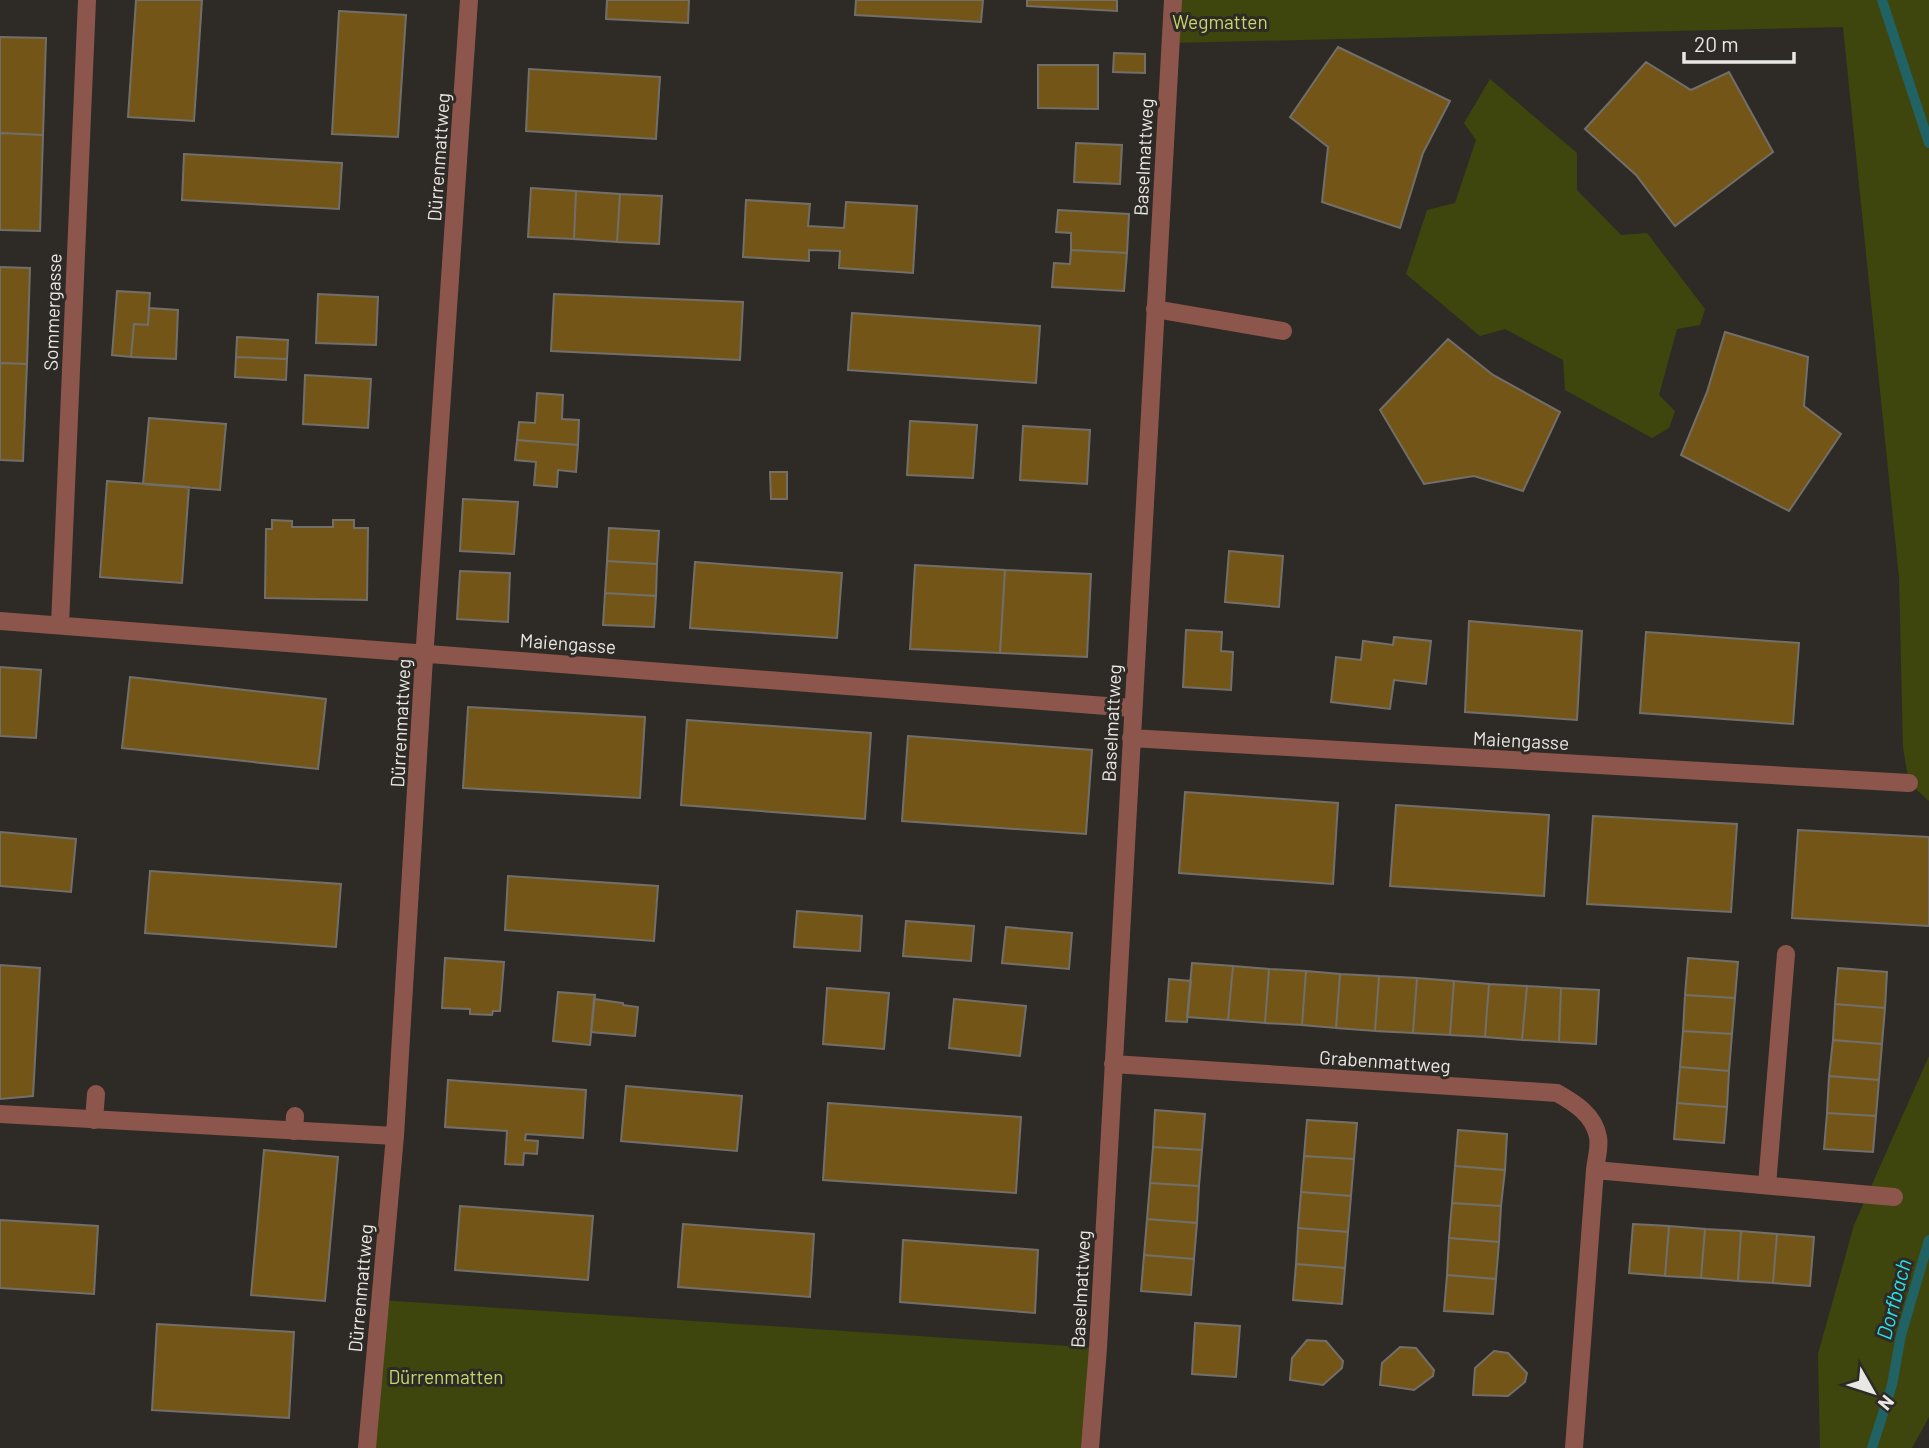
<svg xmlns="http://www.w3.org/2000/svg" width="1929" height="1448" font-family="Barlow,sans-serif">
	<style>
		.green { fill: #3f460d }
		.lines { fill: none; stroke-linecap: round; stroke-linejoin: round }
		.stream { stroke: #216265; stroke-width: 10 }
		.building { fill: #735518; stroke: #726f6a; stroke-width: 2 }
		.lane { stroke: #8d564d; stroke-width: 18 }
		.street { stroke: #8d564d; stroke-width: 18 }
		.labels { text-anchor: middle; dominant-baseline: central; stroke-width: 6; stroke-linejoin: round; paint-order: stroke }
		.park-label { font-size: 19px; fill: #c7d86a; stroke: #2e2b26 }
		.street-label { font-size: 19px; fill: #e9e7e4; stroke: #2e2b26 }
		.water-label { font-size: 21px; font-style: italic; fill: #26e3ec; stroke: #2e2b26 }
	</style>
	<rect width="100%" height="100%" fill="#2e2b26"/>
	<path class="green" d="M 1173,0 L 1929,0 L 1929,801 L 1909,783 L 1903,748 L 1899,577 L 1843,27 L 1171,43 Z
		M 1490,79 L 1577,153 L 1577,190 L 1621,235 L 1647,233 L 1705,309 L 1700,325 L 1677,329 L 1659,395 L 1675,411 L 1669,428 L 1652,438 L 1565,390 L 1563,360 L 1505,329 L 1480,336 L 1406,274 L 1427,210 L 1455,203 L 1476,140 L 1464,123 Z
		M 1929,1056 L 1929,1417 L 1912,1448 L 1820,1448 L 1818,1354 L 1854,1225 Z
		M 380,1300 L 1098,1348 L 1090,1448 L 367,1448 Z"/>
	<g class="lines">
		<path class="stream" d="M 1882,0 L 1929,143
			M 1872,1448 L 1892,1385 L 1901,1335 L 1929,1240"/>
	</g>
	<path class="building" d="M 136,0 L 202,0 L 194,121 L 128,117 Z
		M 607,0 L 689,0 L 688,23 L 606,19 Z
		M 856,0 L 983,0 L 981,22 L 855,15 Z
		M 1027,0 L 1117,0 L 1117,11 L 1027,6 Z
		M 339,11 L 406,15 L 398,137 L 332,134 Z
		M 0,37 L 46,38 L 43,135 L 0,133 Z
		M 1338,47 L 1450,101 L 1423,153 L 1400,228 L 1322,202 L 1328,147 L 1290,117 Z
		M 1114,53 L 1145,54 L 1145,73 L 1113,72 Z
		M 1646,62 L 1691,90 L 1729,72 L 1773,152 L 1675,226 L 1636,175 L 1585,129 Z
		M 1038,65 L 1098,65 L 1098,109 L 1038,108 Z
		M 529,69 L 660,77 L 656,139 L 526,131 Z
		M 0,133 L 43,135 L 40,231 L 0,230 Z
		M 1076,143 L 1122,145 L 1120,184 L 1074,182 Z
		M 184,154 L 342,163 L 339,209 L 182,200 Z
		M 531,188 L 576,191 L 574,239 L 528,237 Z
		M 576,191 L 620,194 L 617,242 L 574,239 Z
		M 620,194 L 662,196 L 659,244 L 617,242 Z
		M 746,200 L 810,204 L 808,226 L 844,228 L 846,202 L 917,206 L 913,273 L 839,268 L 840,251 L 809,250 L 809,261 L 743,257 Z
		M 1058,210 L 1129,214 L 1127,253 L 1071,250 L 1071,233 L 1056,232 Z
		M 1071,250 L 1127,253 L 1124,291 L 1052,287 L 1054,263 L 1070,264 Z
		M 0,267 L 30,268 L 27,364 L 0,363 Z
		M 117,291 L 150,293 L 148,325 L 134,324 L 131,357 L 112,355 Z
		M 318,294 L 378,297 L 376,345 L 316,343 Z
		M 554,294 L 743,302 L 740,360 L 551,351 Z
		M 149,308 L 178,310 L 176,359 L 131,357 L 134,324 L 148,325 Z
		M 852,313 L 1040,326 L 1036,383 L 848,370 Z
		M 1725,332 L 1808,357 L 1804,406 L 1841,434 L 1789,511 L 1681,455 L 1707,392 Z
		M 237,337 L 288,340 L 287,359 L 236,357 Z
		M 1448,339 L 1493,375 L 1560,412 L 1523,491 L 1474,476 L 1424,484 L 1380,410 Z
		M 236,357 L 287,359 L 286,380 L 235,377 Z
		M 0,363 L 27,364 L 23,461 L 0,460 Z
		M 305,375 L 371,379 L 368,428 L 303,424 Z
		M 537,393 L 563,395 L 562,419 L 579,420 L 578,445 L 517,440 L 519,422 L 535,423 Z
		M 149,418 L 226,424 L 220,490 L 143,484 Z
		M 910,421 L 977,425 L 973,478 L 907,475 Z
		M 1023,426 L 1090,430 L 1087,484 L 1020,480 Z
		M 517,440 L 578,445 L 576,472 L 558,470 L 557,487 L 534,485 L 536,462 L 515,460 Z
		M 770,472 L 787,472 L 787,499 L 771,499 Z
		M 107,481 L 189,487 L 182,583 L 100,577 Z
		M 463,499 L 518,502 L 514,554 L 460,551 Z
		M 272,520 L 292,521 L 292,527 L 333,527 L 333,520 L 354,520 L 354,528 L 368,528 L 367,600 L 265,598 L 266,529 L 272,529 Z
		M 609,528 L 659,531 L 657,564 L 607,561 Z
		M 1229,551 L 1283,556 L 1279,607 L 1225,602 Z
		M 607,561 L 657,564 L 656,596 L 605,593 Z
		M 695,562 L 842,573 L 837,638 L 690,628 Z
		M 915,565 L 1005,570 L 1000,653 L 910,649 Z
		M 1005,570 L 1091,574 L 1087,657 L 1000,653 Z
		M 460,571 L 510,573 L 508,622 L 457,619 Z
		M 605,593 L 656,596 L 654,627 L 603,625 Z
		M 1469,621 L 1582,631 L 1577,720 L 1465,712 Z
		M 1186,630 L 1222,632 L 1221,651 L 1233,652 L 1231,690 L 1183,687 Z
		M 1646,632 L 1799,643 L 1793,724 L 1640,713 Z
		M 1394,637 L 1431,641 L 1426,684 L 1394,680 L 1390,709 L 1331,702 L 1336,657 L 1361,660 L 1363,641 L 1393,645 Z
		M 0,667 L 41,670 L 36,738 L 0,736 Z
		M 130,677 L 326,699 L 318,769 L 122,748 Z
		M 468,707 L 645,717 L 640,798 L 463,788 Z
		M 687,720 L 871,733 L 865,819 L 681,805 Z
		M 908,736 L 1092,750 L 1086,834 L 902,821 Z
		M 1185,792 L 1338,803 L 1333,884 L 1179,873 Z
		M 1396,805 L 1549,815 L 1544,896 L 1390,886 Z
		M 1593,816 L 1737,824 L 1731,912 L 1587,904 Z
		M 1798,830 L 1929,837 L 1929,926 L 1792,918 Z
		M 0,832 L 76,839 L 71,892 L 0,886 Z
		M 150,871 L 341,884 L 336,947 L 145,933 Z
		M 508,876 L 658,886 L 654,941 L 505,930 Z
		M 797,911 L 862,916 L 860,951 L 794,947 Z
		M 906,921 L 974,926 L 971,961 L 903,956 Z
		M 1006,927 L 1072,933 L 1069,969 L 1002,963 Z
		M 445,958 L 504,962 L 500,1011 L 493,1011 L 492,1015 L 470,1014 L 470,1009 L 442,1008 Z
		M 1688,958 L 1738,962 L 1735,998 L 1685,995 Z
		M 1192,963 L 1233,966 L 1228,1020 L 1187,1017 Z
		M 0,965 L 40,968 L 33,1096 L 0,1099 Z
		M 1233,966 L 1269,969 L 1265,1023 L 1228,1020 Z
		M 1838,968 L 1887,972 L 1885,1008 L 1835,1004 Z
		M 1269,969 L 1306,971 L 1302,1025 L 1265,1023 Z
		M 1306,971 L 1340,974 L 1336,1028 L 1302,1025 Z
		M 1340,974 L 1379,976 L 1375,1031 L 1336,1028 Z
		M 1379,976 L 1417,978 L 1413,1033 L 1375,1031 Z
		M 1417,978 L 1454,981 L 1450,1035 L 1413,1033 Z
		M 1169,979 L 1191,981 L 1187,1022 L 1166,1021 Z
		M 1454,981 L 1489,984 L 1485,1037 L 1450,1035 Z
		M 1489,984 L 1527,986 L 1522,1040 L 1485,1037 Z
		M 1527,986 L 1561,988 L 1559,1042 L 1522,1040 Z
		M 827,988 L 889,993 L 884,1049 L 823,1044 Z
		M 1561,988 L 1599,990 L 1596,1044 L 1559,1042 Z
		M 558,992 L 595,995 L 590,1045 L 553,1041 Z
		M 1685,995 L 1735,998 L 1732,1034 L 1683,1031 Z
		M 594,999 L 623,1003 L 623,1005 L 638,1007 L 635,1036 L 591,1032 Z
		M 954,999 L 1026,1006 L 1020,1056 L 949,1048 Z
		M 1835,1004 L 1885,1008 L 1882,1044 L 1833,1040 Z
		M 1683,1031 L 1732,1034 L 1729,1071 L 1680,1067 Z
		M 1833,1040 L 1882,1044 L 1879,1080 L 1829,1076 Z
		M 1680,1067 L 1729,1071 L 1727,1107 L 1677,1103 Z
		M 1829,1076 L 1879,1080 L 1876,1116 L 1827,1113 Z
		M 448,1080 L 586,1090 L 583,1138 L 526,1134 L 525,1140 L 538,1141 L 537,1154 L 524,1153 L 523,1165 L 505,1164 L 507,1131 L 445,1127 Z
		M 626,1086 L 742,1096 L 737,1151 L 621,1141 Z
		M 828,1103 L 1021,1117 L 1016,1193 L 823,1180 Z
		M 1677,1103 L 1727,1107 L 1724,1143 L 1674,1139 Z
		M 1155,1110 L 1205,1114 L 1202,1150 L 1153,1147 Z
		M 1827,1113 L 1876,1116 L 1873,1152 L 1824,1149 Z
		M 1307,1120 L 1357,1123 L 1354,1159 L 1304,1156 Z
		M 1458,1130 L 1507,1134 L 1505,1170 L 1455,1166 Z
		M 1153,1147 L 1202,1150 L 1199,1186 L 1150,1183 Z
		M 264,1150 L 338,1157 L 325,1301 L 251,1295 Z
		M 1304,1156 L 1354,1159 L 1351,1196 L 1301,1192 Z
		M 1455,1166 L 1505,1170 L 1501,1206 L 1452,1203 Z
		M 1150,1183 L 1199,1186 L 1197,1223 L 1147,1219 Z
		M 1301,1192 L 1351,1196 L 1348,1232 L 1298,1228 Z
		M 1452,1203 L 1501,1206 L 1499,1242 L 1449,1238 Z
		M 460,1206 L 593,1216 L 588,1280 L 455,1270 Z
		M 1147,1219 L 1197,1223 L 1194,1259 L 1144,1255 Z
		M 0,1220 L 98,1226 L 94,1294 L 0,1288 Z
		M 683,1224 L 814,1234 L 810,1297 L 678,1287 Z
		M 1633,1224 L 1669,1226 L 1665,1276 L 1629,1273 Z
		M 1669,1226 L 1705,1229 L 1701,1278 L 1665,1276 Z
		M 1298,1228 L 1348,1232 L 1345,1268 L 1296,1264 Z
		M 1705,1229 L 1741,1231 L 1738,1281 L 1701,1278 Z
		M 1741,1231 L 1777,1234 L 1773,1283 L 1738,1281 Z
		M 1777,1234 L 1814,1237 L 1810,1286 L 1773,1283 Z
		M 1449,1238 L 1499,1242 L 1496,1279 L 1447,1275 Z
		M 903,1240 L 1038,1250 L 1035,1313 L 900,1302 Z
		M 1144,1255 L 1194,1259 L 1191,1295 L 1141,1291 Z
		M 1296,1264 L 1345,1268 L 1342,1304 L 1293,1300 Z
		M 1447,1275 L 1496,1279 L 1493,1314 L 1444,1311 Z
		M 1195,1323 L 1240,1326 L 1236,1377 L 1192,1374 Z
		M 157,1324 L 294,1332 L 289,1418 L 152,1410 Z
		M 1307,1340 L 1326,1341 L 1343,1361 L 1342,1368 L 1323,1385 L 1290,1380 L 1292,1358 Z
		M 1400,1347 L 1416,1348 L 1434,1370 L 1433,1376 L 1414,1390 L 1380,1385 L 1382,1363 Z
		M 1494,1351 L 1508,1353 L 1527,1373 L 1525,1382 L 1508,1396 L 1473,1395 L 1475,1368 Z"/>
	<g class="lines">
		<path class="lane" d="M 1155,309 L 1283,331
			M 94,1120 L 96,1094
			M 294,1131 L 295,1116"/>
		<path class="street" d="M 0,621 L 1132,708
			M 60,625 L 87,0
			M 1131,738 L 1909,783
			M 1113,1064 L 1557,1093 C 1575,1103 1594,1115 1598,1137 C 1600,1147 1596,1160 1595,1170 L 1574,1448
			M 0,1114 L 395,1136
			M 1595,1170 L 1894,1197
			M 1767,1185 L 1786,954
			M 367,1448 L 395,1136 L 423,674 L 469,0
			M 1090,1448 L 1098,1348 L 1173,0"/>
	</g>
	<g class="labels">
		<g class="park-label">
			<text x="1220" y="21">Wegmatten</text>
			<text x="446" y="1376">Dürrenmatten</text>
		</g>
		<g class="street-label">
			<text transform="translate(438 157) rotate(-86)">Dürrenmattweg</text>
			<text transform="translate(1143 157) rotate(-87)">Baselmattweg</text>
			<text transform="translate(52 312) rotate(-88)">Sommergasse</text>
			<text transform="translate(568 643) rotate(4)">Maiengasse</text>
			<text transform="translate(400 723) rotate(-87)">Dürrenmattweg</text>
			<text transform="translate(1111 723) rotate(-87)">Baselmattweg</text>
			<text transform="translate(1521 740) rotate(3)">Maiengasse</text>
			<text transform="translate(1385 1061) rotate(4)">Grabenmattweg</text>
			<text transform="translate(360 1288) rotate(-85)">Dürrenmattweg</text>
			<text transform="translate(1080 1289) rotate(-87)">Baselmattweg</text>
		</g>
		<g class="water-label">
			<text transform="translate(1893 1299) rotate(-75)">Dorfbach</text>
		</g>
	</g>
	<g transform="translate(1873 1392) rotate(129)" stroke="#2e2b26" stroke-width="5" paint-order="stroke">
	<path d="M0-5L12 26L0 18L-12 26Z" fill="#e9e7e4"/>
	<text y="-10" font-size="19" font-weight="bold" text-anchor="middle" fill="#e9e7e4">N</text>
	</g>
	<path d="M1684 52v10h110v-10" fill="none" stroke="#e9e7e4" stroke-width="3.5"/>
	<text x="1694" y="52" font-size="21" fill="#e9e7e4" stroke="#2e2b26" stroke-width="5" paint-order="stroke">20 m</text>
</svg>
